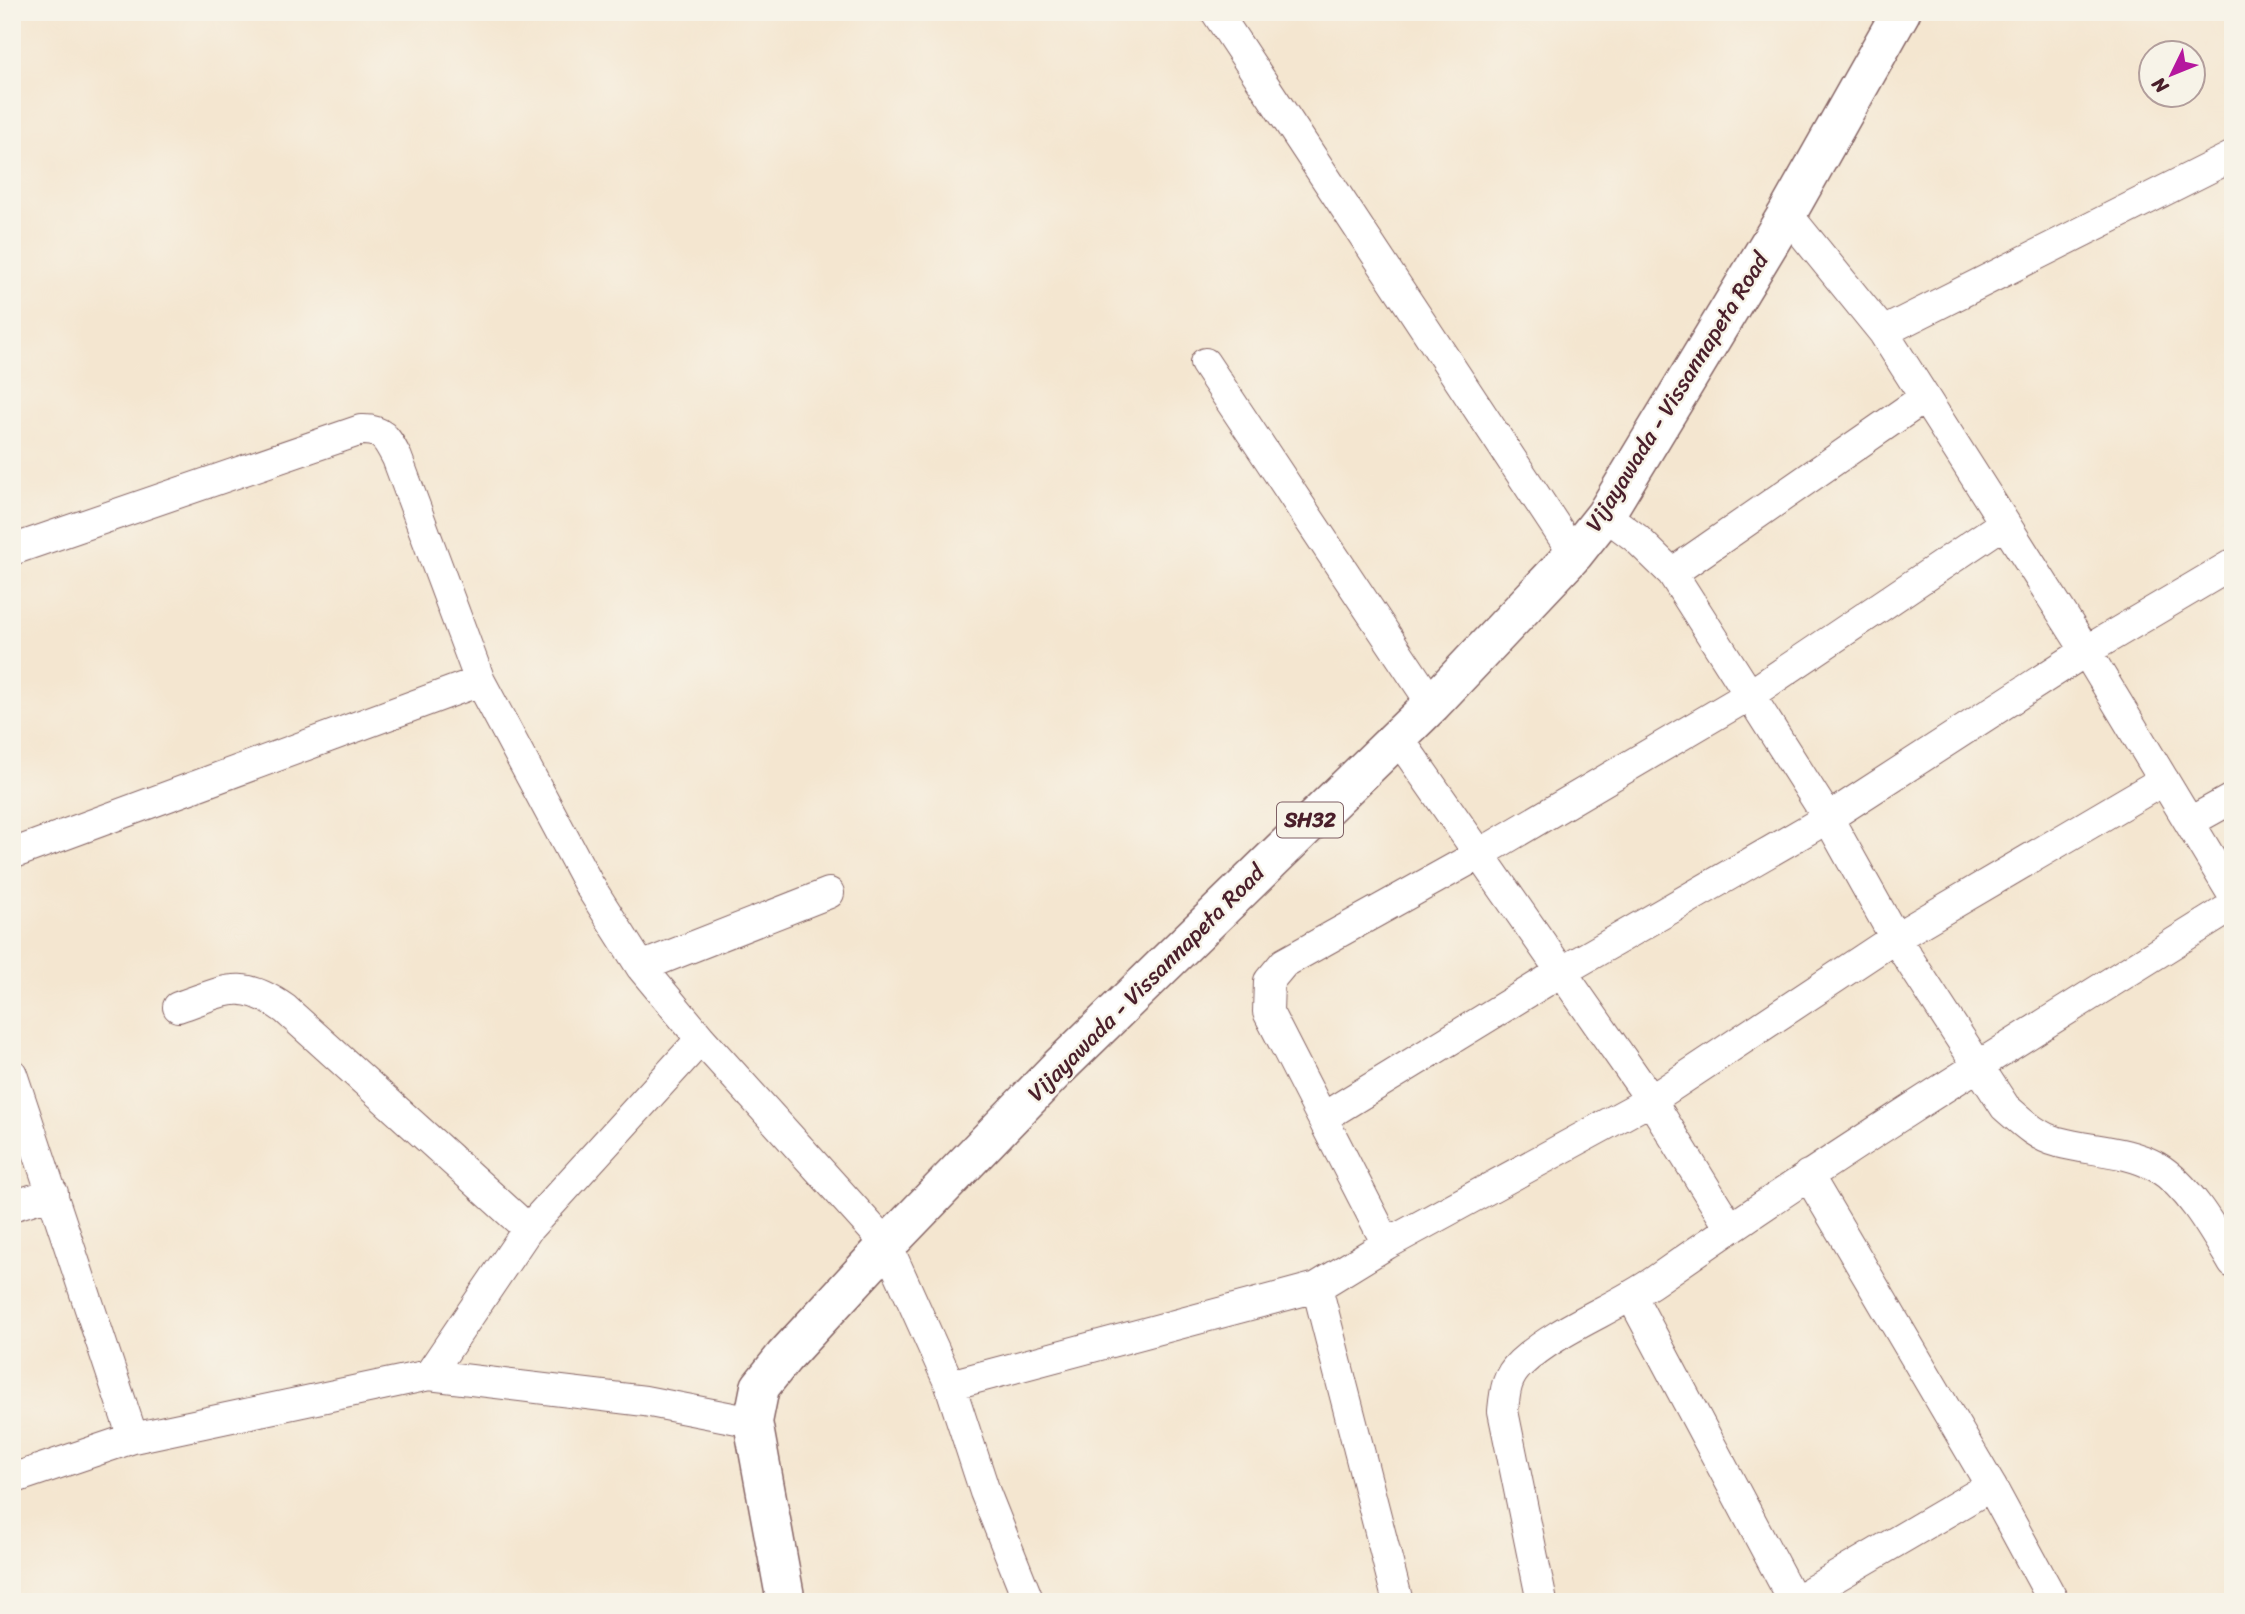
<svg xmlns="http://www.w3.org/2000/svg" width="2245" height="1614" font-family="Sriracha,sans-serif">
	<style>
		.lines { fill: none; stroke-linecap: round; stroke-linejoin: round }
		.minor-casing { stroke: #866565; stroke-width: 32 }
		.primary-casing { stroke: #866565; stroke-width: 41 }
		.minor { stroke: #fff; stroke-width: 30 }
		.primary { stroke: #fff; stroke-width: 38 }
		.labels { text-anchor: middle; dominant-baseline: central; stroke-width: 5; stroke-linejoin: round; paint-order: stroke }
		.shield { fill: #f7f3e8; stroke: #7e5f64; stroke-width: 2 }
		.shield-label { font-size: 21px; font-weight: bold; fill: #4a1f2b }
		.street-label { font-size: 23px; fill: #4a1f2b; stroke: #f7f3e8 }
	</style>
	<rect width="100%" height="100%" fill="#f7f3e8"/>
	<filter id="ink" filterUnits="userSpaceOnUse"><feTurbulence type="fractalNoise" baseFrequency=".0143" numOctaves="2"/><feDisplacementMap in="SourceGraphic" scale="14" xChannelSelector="R" yChannelSelector="G"/><feConvolveMatrix kernelMatrix="1 2 1 2 8 2 1 2 1" color-interpolation-filters="sRGB"/></filter>
	<filter id="wash" filterUnits="userSpaceOnUse"><feTurbulence type="fractalNoise" baseFrequency=".00686" numOctaves="4" result="noise"/><feDisplacementMap in="SourceGraphic" scale="28" xChannelSelector="R" yChannelSelector="G"/><feGaussianBlur stdDeviation="1.57" result="paint"/><feColorMatrix in="noise" values="0 0 0 0 0 0 0 0 0 0 0 0 0 0 0 0 0 1.4 0 .05"/><feComposite in="paint" operator="in"/></filter>
	<g filter="url(#wash)">
		<rect width="100%" height="100%" fill="#f4e6d0"/>
	</g>
	<g filter="url(#ink)">
		<g class="lines">
			<g class="minor-casing">
				<path id="minor" d="M 1216,12 L 1574,554
					M 1787,214 L 1883,332 L 2086,651 L 2233,895
					M 1883,332 L 2233,156
					M 1205,363 L 1432,704
					M 1605,515 L 1636,538 L 1672,573 L 1828,818 L 1895,938 L 2005,1107 C 2021,1121 2037,1137 2058,1142 C 2091,1151 2127,1150 2157,1167 C 2190,1187 2214,1231 2233,1263
					M 12,550 L 361,430 C 383,429 387,439 397,458 L 480,681 L 589,885 L 641,967 L 701,1039 L 887,1245 L 950,1385 L 985,1492 L 1029,1602
					M 1672,573 L 1924,398
					M 1396,735 L 1651,1100 L 1730,1228
					M 2190,822 L 2233,798
					M 12,854 L 480,681
					M 641,967 L 829,893
					M 178,1007 C 226,991 240,977 285,1009 L 528,1229
					M 12,1074 L 133,1438
					M 1324,1117 L 1561,972 L 1828,818 L 2086,651 L 2233,564
					M 1808,1175 L 1991,1486 L 2054,1602
					M 12,1206 L 53,1193
					M 1387,1244 L 1268,1012 L 1269,981 L 1284,963 L 1478,855 L 1751,694 L 2003,524
					M 1317,1287 L 1398,1602
					M 1632,1297 L 1794,1602
					M 429,1375 L 528,1229 L 701,1039
					M 950,1385 L 1317,1287 L 1387,1244 L 1651,1100 L 1895,938 L 2164,780
					M 12,1479 L 133,1438 L 429,1375 L 645,1401 L 753,1422
					M 1542,1602 L 1503,1411 C 1505,1391 1506,1377 1521,1363 C 1559,1328 1613,1310 1656,1280 C 1843,1148 2038,1028 2233,906
					M 1793,1602 L 1991,1486"/>
			</g>
			<g class="primary-casing">
				<path id="primary" d="M 786,1602 L 753,1422 L 760,1387 L 784,1357 L 887,1245 L 1059,1067 L 1432,704 L 1574,554 L 1605,515 L 1787,214 L 1901,12"/>
			</g>
			<use href="#minor" class="minor"/>
			<use href="#primary" class="primary"/>
		</g>
	</g>
	<g class="labels">
		<rect class="shield" x="1277" y="802.5" width="66" height="35" rx="5"/>
		<g class="shield-label">
			<text x="1310" y="820">SH32</text>
		</g>
		<g class="street-label">
			<text transform="translate(1677 392) rotate(-58)">Vijayawada - Vissannapeta Road</text>
			<text transform="translate(1146 983) rotate(-45)">Vijayawada - Vissannapeta Road</text>
		</g>
	</g>
	<rect width="2245" height="1614" fill="none" stroke="#f7f3e8" stroke-width="42"/>
	<g transform="translate(2172 74) rotate(227)"><circle r="33" fill="#f7f3e8" stroke="#b29e9c" stroke-width="2"/>
	<path d="M0-5L12 26L0 18L-12 26Z" fill="#b5179e"/>
	<text y="-10" font-size="19" font-weight="bold" text-anchor="middle" fill="#4a1f2b">N</text>
	</g>
</svg>
